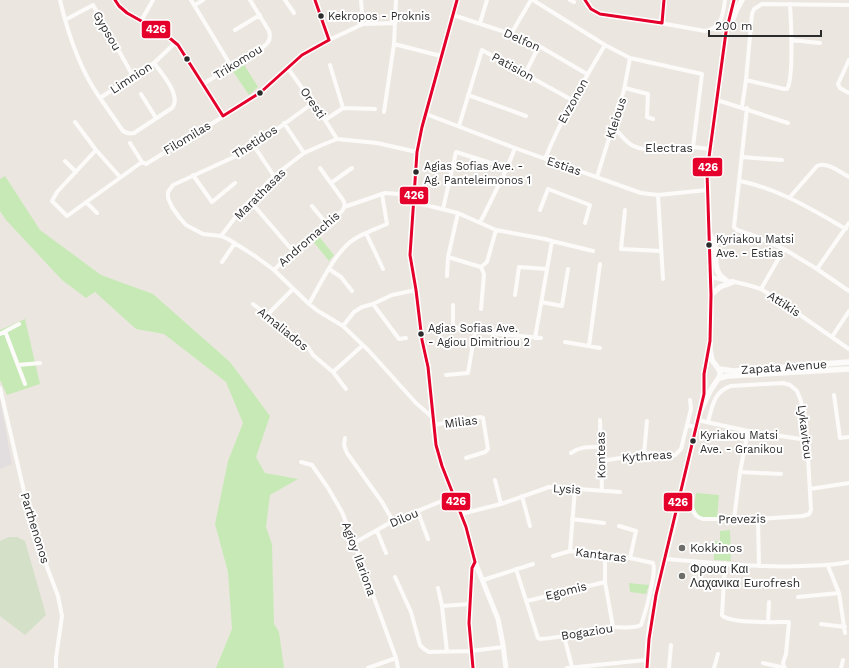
<svg xmlns="http://www.w3.org/2000/svg" width="849" height="668" font-family="'Work Sans',sans-serif">
	<style>
		.industrial { fill: #e2dedf }
		.green { fill: #c7e9b6 }
		.cemetery { fill: #d4e0c7 }
		.lines { fill: none; stroke-linecap: round; stroke-linejoin: round }
		.minor { stroke: #fcfbfa; stroke-width: 4 }
		.tertiary { stroke: #fcfbfa; stroke-width: 5 }
		.secondary { stroke: #fcfbfa; stroke-width: 5.5 }
		.bus-1-casing { stroke: #fff; stroke-width: 6 }
		.bus-1 { stroke: #e4002b; stroke-width: 3 }
		.bus-dot { fill: #2b2b2b; stroke: #fff; stroke-width: 1.5 }
		.poi-dot { fill: #6e6d6a; stroke: #fff; stroke-width: 1.5 }
		.labels { text-anchor: middle; dominant-baseline: central; stroke-width: 4; stroke-linejoin: round; paint-order: stroke }
		.bus-label { font-size: 11px; fill: #2b2b2b; stroke: #fff; text-anchor: start }
		.street-label { font-size: 12px; fill: #2b2b2b; stroke: #fff }
		.poi-label { font-size: 12px; fill: #2b2b2b; stroke: #fff; text-anchor: start }
		.line-badge { stroke: #fff; stroke-width: 1.5 }
		.badge-label { font-size: 11px; text-anchor: middle; font-weight: bold; fill: #fff }
	</style>
	<rect width="100%" height="100%" fill="#ebe7e0"/>
	<path class="industrial" d="M 0,399 L 12,464 L 0,469 Z"/>
	<path class="green" d="M 243,63 L 258,87 L 249,95 L 232,70 Z
		M 5,176 L 40,230 L 101,275 L 153,294 L 230,362 L 270,416 L 256,457 L 265,473 L 298,479 L 270,495 L 266,527 L 272,544 L 274,624 L 279,632 L 284,668 L 216,668 L 232,629 L 228,572 L 215,524 L 228,461 L 243,423 L 226,382 L 164,334 L 136,329 L 95,292 L 86,298 L 62,280 L 6,220 L 0,211 L 0,179 Z
		M 317,234 L 334,255 L 329,261 L 311,239 Z
		M 25,319 L 40,384 L 7,395 L 0,380 L 0,330 Z
		M 696,493 L 719,495 L 717,519 L 699,517 L 694,508 Z
		M 730,530 L 731,561 L 714,560 L 714,541 L 720,541 L 720,531 Z
		M 629,583 L 649,585 L 646,594 L 630,592 Z"/>
	<path class="cemetery" d="M 9,537 L 17,537 L 25,541 L 46,615 L 25,635 L 0,616 L 0,541 Z"/>
	<g class="lines">
		<path class="minor" d="M 60,0 C 68,34 80,70 100,98
			M 115,0 L 119,6 L 127,13 L 166,35 L 178,45 L 223,116
			M 191,0 L 231,66
			M 285,0 L 294,13
			M 315,0 L 329,40
			M 361,0 L 363,24
			M 533,0 L 605,45 L 630,58 L 702,74 L 693,147
			M 570,0 L 574,2
			M 585,0 L 587,5 L 592,11 L 600,14 L 627,17 L 705,31 C 722,28 723,15 725,0
			M 195,5 L 203,0
			M 453,15 L 511,34 L 539,46 L 587,74
			M 65,20 L 93,5 L 133,76
			M 141,21 L 153,0
			M 480,23 L 487,0
			M 662,23 L 664,0
			M 235,30 L 260,15
			M 511,34 L 531,0
			M 791,40 L 820,43
			M 394,44 L 441,56
			M 849,60 L 838,84 L 840,88 L 849,93
			M 154,63 C 162,74 182,96 172,108 L 134,133 C 130,134 126,133 123,131 L 100,98 L 133,76 L 154,63 L 176,42
			M 330,65 L 343,108
			M 287,67 L 325,120 L 337,139
			M 525,74 L 539,46
			M 746,80 L 784,89 L 787,89 C 794,78 791,20 790,4
			M 203,84 L 263,47 C 269,43 271,37 269,31 L 250,0
			M 625,88 L 648,94 L 647,117 L 653,119
			M 141,94 L 156,118
			M 468,95 L 526,116
			M 717,100 L 788,123
			M 313,103 L 254,146 L 234,157 L 173,185 L 168,192 L 168,198 L 172,207 L 179,217 L 186,225 L 203,234 L 221,236 L 228,239 L 255,256 L 274,270 L 309,304 L 318,311 L 343,326 L 369,351 L 416,403 L 432,417
			M 742,107 L 746,80 L 752,14 L 754,9 L 762,4 L 849,5
			M 747,108 L 734,227 L 737,230 L 755,236 L 784,249 L 817,269 L 849,291
			M 384,112 L 394,44 L 396,0
			M 426,114 L 515,148 L 641,193 L 658,195 L 707,190
			M 325,120 L 343,108 L 375,109
			M 75,122 L 96,150 L 120,177
			M 284,123 L 304,153
			M 459,126 L 482,50 L 572,100
			M 613,126 C 623,137 628,147 644,149 L 693,147 L 710,149
			M 130,143 L 142,162 L 146,164 L 247,102 L 267,87 L 297,59 L 314,47 L 363,24 L 395,23
			M 254,146 L 274,176
			M 96,150 L 57,192 L 52,201 L 67,216 L 142,162
			M 742,157 L 782,160
			M 545,159 C 561,119 583,82 605,45
			M 65,161 L 76,172
			M 193,175 L 212,202 L 235,183
			M 597,177 L 624,90 L 630,58
			M 740,181 C 779,189 811,209 846,229
			M 331,183 L 352,168
			M 658,195 L 663,279
			M 790,197 L 817,166 C 826,161 840,172 849,177
			M 250,201 L 293,251
			M 86,202 L 97,213
			M 413,202 L 458,213 L 496,230 L 545,239 L 552,241 L 535,338
			M 312,206 L 326,223
			M 344,207 L 385,193 L 413,195
			M 443,209 L 456,152 L 507,168
			M 540,210 L 548,189 L 590,205 L 585,223
			M 625,210 L 621,249 L 661,251
			M 480,222 L 484,215 L 507,168 L 515,148
			M 366,233 L 383,269
			M 221,236 L 241,210 L 274,176 L 304,153 L 322,145 L 337,139 L 377,143 L 417,152
			M 552,241 L 593,251
			M 448,257 L 481,267
			M 222,262 L 235,243
			M 481,267 L 487,262 L 496,230
			M 329,269 L 341,277 L 352,291
			M 817,269 L 849,223
			M 274,270 L 293,251 L 341,212 C 345,208 346,205 343,200 L 320,168
			M 447,276 L 448,257 L 458,213
			M 711,277 L 724,280
			M 731,281 L 748,285 L 761,289 L 780,301 L 849,349
			M 761,289 L 784,249
			M 515,295 L 519,267 L 547,269
			M 541,302 L 562,306 L 568,269
			M 253,304 L 308,347 L 313,355 L 333,372 L 346,389
			M 309,304 C 319,286 336,251 353,240 C 363,233 376,229 387,224 L 382,194
			M 373,304 L 399,339 L 406,338
			M 453,305 L 453,326 L 461,330 L 541,338
			M 481,309 L 484,274 L 481,267
			M 267,315 L 293,289
			M 343,326 L 354,312 L 362,307 L 373,304 L 392,295 L 416,290
			M 5,331 L 25,384
			M 0,334 L 19,324
			M 832,337 L 849,311
			M 565,342 L 600,348
			M 589,346 L 600,264
			M 18,365 L 40,363
			M 333,372 L 363,345
			M 446,375 L 468,373 L 475,332
			M 0,388 L 29,513 L 47,567 L 58,596 L 62,616 L 56,658 L 56,668
			M 834,395 L 840,438 L 849,437
			M 600,420 L 602,490
			M 697,420 L 748,431 L 807,440
			M 433,425 L 480,417 L 483,418 L 488,449 L 485,452 L 466,458
			M 687,425 L 691,409 L 690,400
			M 345,438 L 344,445 L 347,453 L 382,502 L 393,521
			M 571,453 C 581,446 589,447 600,447
			M 644,454 L 647,421
			M 601,461 L 652,453 L 670,456 L 675,455 L 681,449 L 687,425 L 695,427
			M 301,462 L 312,465 L 328,488 L 342,512 L 354,543 L 396,658 L 398,668
			M 740,472 L 781,474
			M 495,480 L 501,504
			M 810,489 L 849,483
			M 522,496 L 530,526
			M 692,496 C 691,506 692,517 703,519 L 758,519 L 803,516 L 809,514 L 811,510 L 807,440 L 801,401 L 797,391 L 790,385 L 783,383 L 731,386 C 714,391 712,407 708,422
			M 418,512 L 428,539
			M 461,514 L 501,504 L 549,487 L 620,492
			M 572,519 L 604,523
			M 734,519 L 740,472 L 748,431
			M 758,519 L 759,566
			M 619,526 L 636,531 L 630,558
			M 377,531 L 386,553
			M 354,543 L 393,521 L 454,496
			M 570,551 L 575,489
			M 605,556 L 605,582 L 613,627
			M 665,559 C 711,562 757,568 803,566 C 821,565 832,566 849,562
			M 725,563 L 722,615 C 729,624 777,622 789,622 L 786,654 L 783,663 L 784,667
			M 828,566 L 839,593 L 845,633
			M 516,569 L 538,638 L 540,639 C 565,638 589,629 614,627 C 622,627 634,629 641,625 C 645,614 657,572 653,563 L 630,558 L 570,551 L 553,556
			M 395,577 L 411,612 L 420,645 L 424,649 L 429,652 L 471,651 L 503,647
			M 483,580 L 533,564
			M 438,588 L 442,606 L 447,652
			M 798,597 L 839,593
			M 527,601 L 605,582
			M 442,606 L 470,604
			M 768,622 L 769,602
			M 821,624 L 845,627
			M 564,636 L 572,667
			M 763,663 L 785,668
			M 368,668 L 396,658
			M 473,668 L 469,623 L 472,568 L 475,562
			M 567,668 L 646,660
			M 669,668 L 671,645
			M 714,668 L 718,654
			M 841,668 L 843,660"/>
		<path class="tertiary" d="M 457,0 L 422,127 L 417,152 L 413,202 L 410,255 L 416,290 L 422,340 L 428,367 L 433,425 L 436,445 L 442,466 L 466,527 L 475,562 L 498,619 L 503,645 L 506,668"/>
		<path class="secondary" d="M 731,24 L 736,11 L 742,0
			M 710,234 C 712,238 714,242 715,246 C 717,261 712,272 727,281
			M 711,295 L 720,287 L 733,282
			M 719,369 L 734,371 L 849,362
			M 720,378 L 727,376 L 849,369
			M 703,398 L 705,384 L 704,374 L 708,352
			M 699,414 L 710,391 L 720,376 L 720,371 L 712,360 L 710,350 L 711,277 L 707,172 L 726,32 L 734,0
			M 647,668 C 646,619 662,571 674,524 C 683,486 691,448 700,410"/>
		<g class="bus-1-casing">
			<path id="bus-1" d="M 115,0 L 119,6 L 127,13 L 166,35 L 178,45 L 223,116
				M 315,0 L 329,40
				M 457,0 L 422,127 L 417,152 L 410,255 L 416,290 L 422,340 L 428,367 L 436,445 L 442,466 L 466,527 L 475,562 L 472,568 L 469,623 L 473,668
				M 585,0 L 591,9 L 600,14 L 662,23 L 664,0
				M 223,116 L 261,92 L 302,55 L 329,40
				M 647,668 L 649,639 L 656,595 L 704,394 L 704,374 L 710,341 L 711,295 L 707,172 L 726,32 L 734,0"/>
		</g>
		<use href="#bus-1" class="bus-1"/>
	</g>
	<g class="bus-dot">
		<circle cx="321" cy="16" r="3.5"/>
		<circle cx="187" cy="59" r="3.5"/>
		<circle cx="260" cy="93" r="3.5"/>
		<circle cx="416" cy="172" r="3.5"/>
		<circle cx="709" cy="245" r="3.5"/>
		<circle cx="421" cy="334" r="3.5"/>
		<circle cx="693" cy="441" r="3.5"/>
	</g>
	<g class="poi-dot">
		<circle cx="682" cy="548" r="4"/>
		<circle cx="682" cy="576" r="4"/>
	</g>
	<g class="labels">
		<g class="bus-label">
			<text x="328" y="16">Kekropos - Proknis</text>
			<text x="424" y="166">Agias Sofias Ave. -<tspan x="424" dy="14">Ag. Panteleimonos 1</tspan></text>
			<text x="716" y="239">Kyriakou Matsi<tspan x="716" dy="14">Ave. - Estias</tspan></text>
			<text x="428" y="328">Agias Sofias Ave.<tspan x="428" dy="14">- Agiou Dimitriou 2</tspan></text>
			<text x="700" y="435">Kyriakou Matsi<tspan x="700" dy="14">Ave. - Granikou</tspan></text>
		</g>
		<g class="street-label">
			<text transform="translate(107 31) rotate(60)">Gypsou</text>
			<text transform="translate(522 40) rotate(24)">Delfon</text>
			<text transform="translate(238 62) rotate(-32)">Trikomou</text>
			<text transform="translate(513 67) rotate(29)">Patision</text>
			<text transform="translate(131 78) rotate(-33)">Limnion</text>
			<text transform="translate(573 101) rotate(-61)">Evzonon</text>
			<text transform="translate(313 103) rotate(55)">Oresti</text>
			<text transform="translate(616 118) rotate(-72)">Kleious</text>
			<text transform="translate(187 138) rotate(-31)">Filomilas</text>
			<text transform="translate(255 142) rotate(-33)">Thetidos</text>
			<text x="669" y="148">Electras</text>
			<text transform="translate(564 166) rotate(19)">Estias</text>
			<text transform="translate(260 194) rotate(-45)">Marathasas</text>
			<text transform="translate(309 239) rotate(-41)">Andromachis</text>
			<text transform="translate(784 304) rotate(33)">Attikis</text>
			<text transform="translate(283 329) rotate(39)">Amaliados</text>
			<text transform="translate(784 367) rotate(-4)">Zapata Avenue</text>
			<text transform="translate(461 422) rotate(-7)">Milias</text>
			<text transform="translate(805 432) rotate(83)">Lykavitou</text>
			<text transform="translate(601 455) rotate(-91)">Konteas</text>
			<text transform="translate(647 456) rotate(-4)">Kythreas</text>
			<text transform="translate(567 489) rotate(3)">Lysis</text>
			<text transform="translate(404 518) rotate(-23)">Dilou</text>
			<text transform="translate(742 519) rotate(-1)">Prevezis</text>
			<text transform="translate(35 528) rotate(73)">Parthenonos</text>
			<text transform="translate(601 555) rotate(7)">Kantaras</text>
			<text transform="translate(359 559) rotate(70)">Agioy Ilariona</text>
			<text transform="translate(566 591) rotate(-14)">Egomis</text>
			<text transform="translate(587 632) rotate(-9)">Bogaziou</text>
		</g>
		<g class="poi-label">
			<text x="690" y="548">Kokkinos</text>
			<text x="690" y="569">Φρουα Και<tspan x="690" dy="14">Λαχανικα Eurofresh</tspan></text>
		</g>
	</g>
	<g class="line-badge">
		<rect x="141" y="20" width="30" height="19" rx="4" fill="#e4002b"/>
		<rect x="692" y="157" width="31" height="20" rx="4" fill="#e4002b"/>
		<rect x="399" y="186" width="30" height="19" rx="4" fill="#e4002b"/>
		<rect x="441" y="492" width="30" height="19" rx="4" fill="#e4002b"/>
		<rect x="663" y="492" width="30" height="20" rx="4" fill="#e4002b"/>
	</g>
	<g class="badge-label">
		<text x="156" y="33">426</text>
		<text x="708" y="171">426</text>
		<text x="414" y="199">426</text>
		<text x="456" y="505">426</text>
		<text x="678" y="506">426</text>
	</g>
	<path d="M709 30v6h112v-6" fill="none" stroke="#2b2b2b" stroke-width="2"/>
	<text x="715" y="30" font-size="12" fill="#2b2b2b" stroke="#ffffff" stroke-width="3" paint-order="stroke">200 m</text>
</svg>
